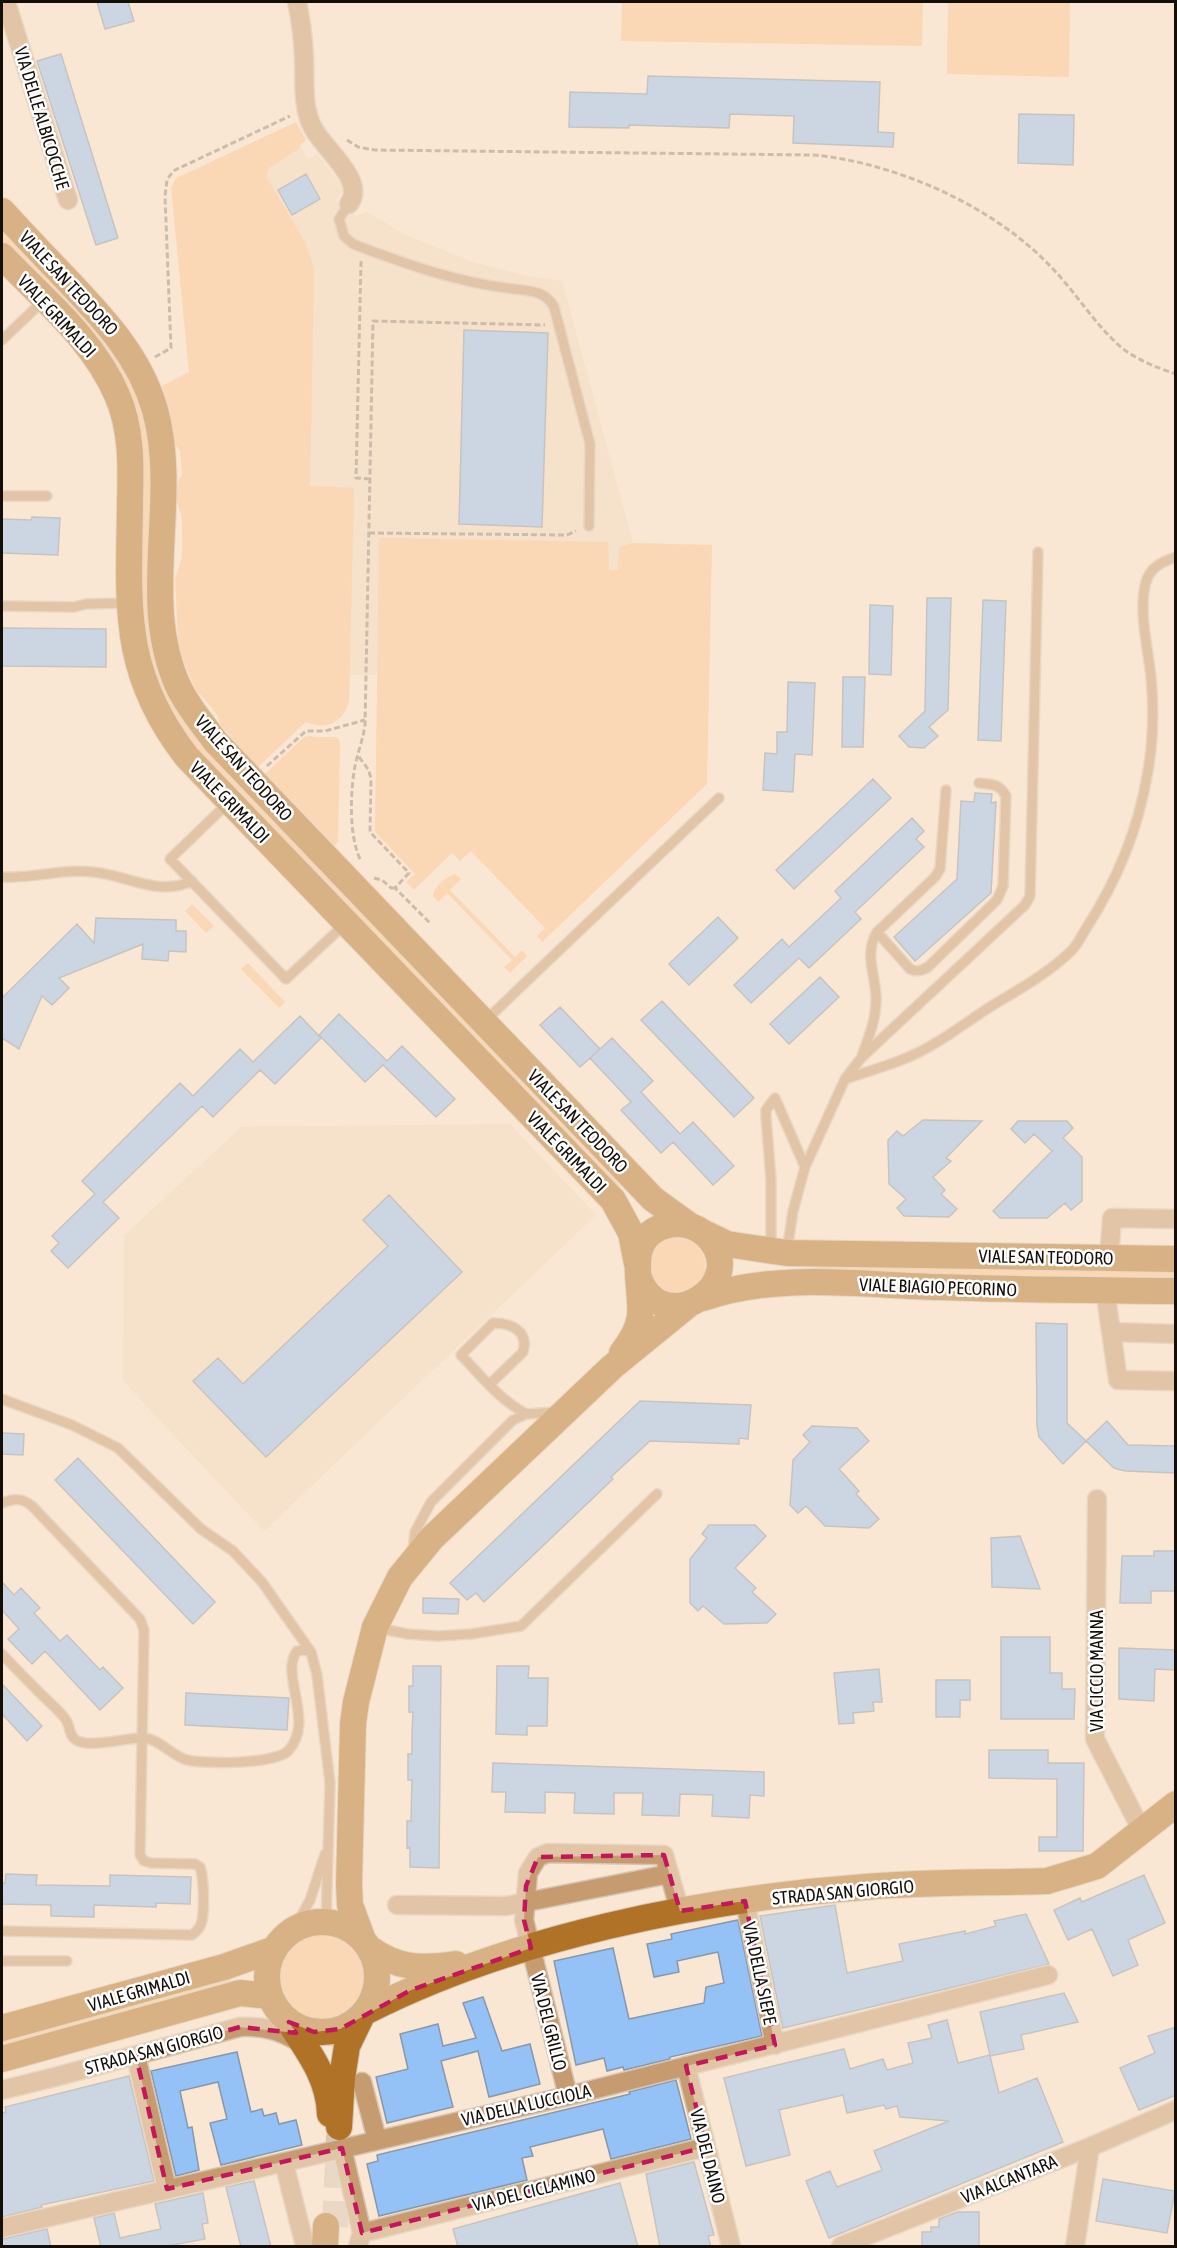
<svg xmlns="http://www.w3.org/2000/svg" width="1177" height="2248" font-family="'Asap Condensed',sans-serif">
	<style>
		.built { fill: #f1d9c0 }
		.green { fill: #fac590 }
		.building { fill: #94c2f7; stroke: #8898ab; stroke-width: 1.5 }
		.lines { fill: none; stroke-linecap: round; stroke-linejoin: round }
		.secondary-tunnel { stroke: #d8c6b5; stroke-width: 26; stroke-dasharray: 26 13; stroke-linecap: butt }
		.lane-casing { stroke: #d5c4b3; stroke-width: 12 }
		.street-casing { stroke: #d5c4b3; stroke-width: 21 }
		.secondary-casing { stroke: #d5c4b3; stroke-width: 28 }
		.path { stroke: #96897b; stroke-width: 3; stroke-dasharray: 6 3; stroke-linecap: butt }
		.lane { stroke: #c59b6f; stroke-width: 9 }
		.street { stroke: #c59b6f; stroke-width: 18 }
		.secondary { stroke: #b07227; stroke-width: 26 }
		.marked { fill: none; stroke: #c2185b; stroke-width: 4.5; stroke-dasharray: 12 8; stroke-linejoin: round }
		.labels { text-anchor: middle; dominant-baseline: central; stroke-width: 5; stroke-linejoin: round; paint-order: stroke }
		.street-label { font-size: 18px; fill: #140e08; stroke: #fff }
	</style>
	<rect width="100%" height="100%" fill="#fae7d3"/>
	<path class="built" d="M 296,122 L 306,140 L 300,145 L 308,159 L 317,154 L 341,185 L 342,192 L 336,201 L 356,216 L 367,212 L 408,236 L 469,261 L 532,277 L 562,281 L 633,543 L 712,545 L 460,831 L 375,832 L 378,675 L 350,675 L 349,701 L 343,715 L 331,724 L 314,725 L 171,188 L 175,180 L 179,177 Z
		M 510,1124 L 596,1215 L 264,1531 L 123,1381 L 124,1236 L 241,1127 Z"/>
	<path class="green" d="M 622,2 L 923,2 L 922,46 L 621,41 Z
		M 948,2 L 1070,2 L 1069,77 L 947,74 Z
		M 296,122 L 306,140 L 300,145 L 301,147 L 269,168 L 266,176 L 306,244 L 314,268 L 310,486 L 354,488 L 349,701 C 344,722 326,731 306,722 L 258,767 L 221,726 L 217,715 L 204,698 L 196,691 L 184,663 L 178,644 L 175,579 L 182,557 L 182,518 L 177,502 L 177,484 L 182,474 L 180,451 L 175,445 L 168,405 L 162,386 L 189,372 L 171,188 L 175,180 L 179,177 Z
		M 2,226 L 60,286 L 125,364 L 148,422 L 160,662 L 623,1183 L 618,1188 L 194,750 L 162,700 L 142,637 L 140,449 L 52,293 L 2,241 Z
		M 379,538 L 608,542 L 609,570 L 618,570 L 619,548 L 633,543 L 712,545 L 707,784 L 542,942 L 537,936 L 545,928 L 471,851 L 460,861 L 452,853 L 414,890 L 406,882 L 415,874 L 375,832 Z
		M 310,736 C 320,739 330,735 338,738 L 340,743 L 338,842 L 334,846 L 265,774 L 304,737 Z
		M 455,874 L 461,879 L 450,890 L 515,957 L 522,950 L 527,956 L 510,973 L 504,967 L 512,960 L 447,893 L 438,902 L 433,896 C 434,887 446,877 455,874 Z
		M 192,904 L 214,926 L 206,933 L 185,911 Z
		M 248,963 L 285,1002 L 279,1008 L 241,969 Z
		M 674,1236 C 680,1237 686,1237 692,1241 C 706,1250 711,1274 697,1286 C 692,1290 681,1292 675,1295 L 658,1289 L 646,1263 L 657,1242 Z
		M 815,1266 L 1175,1271 L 1176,1281 L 815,1272 Z
		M278 1977a44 44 0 1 1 88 0a44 44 0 1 1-88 0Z
		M 227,1977 L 231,1979 L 232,1984 L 2,2049 L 2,2038 Z"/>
	<path class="building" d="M 97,2 L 128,2 L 134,21 L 105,29 Z
		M 61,54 L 118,238 L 96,245 L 37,61 Z
		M 648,76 L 880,82 L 878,132 L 894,133 L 893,147 L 793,143 L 794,116 L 730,114 L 729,128 L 629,125 L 629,128 L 569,127 L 570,92 L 647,94 Z
		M 1019,114 L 1074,115 L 1073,165 L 1018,163 Z
		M 306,174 L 320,199 L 292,215 L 278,190 Z
		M 464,330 L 548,333 L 542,527 L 459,524 Z
		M 32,517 L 60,518 L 58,555 L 2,553 L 2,519 L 31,520 Z
		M 927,598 L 951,598 L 948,710 L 929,727 L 938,736 L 924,748 L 909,747 L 899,736 L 925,711 Z
		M 983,600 L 1006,601 L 1001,741 L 978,740 Z
		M 870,605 L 893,606 L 891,675 L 869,674 Z
		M 2,628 L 106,629 L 106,667 L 2,666 Z
		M 843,677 L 865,677 L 863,747 L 842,747 Z
		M 788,682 L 815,683 L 812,755 L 795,754 L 793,792 L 763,790 L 765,753 L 777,754 L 777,732 L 787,732 Z
		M 873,779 L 891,798 L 794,889 L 776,870 Z
		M 975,793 L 992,794 L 991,803 L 996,802 L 991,893 L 915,961 L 894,937 L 957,879 L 961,801 L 974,802 Z
		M 912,818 L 924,831 L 916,839 L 924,847 L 855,912 L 861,919 L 809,968 L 799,958 L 751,1003 L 734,985 L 782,939 L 789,947 L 841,898 L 835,891 Z
		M 718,917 L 738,938 L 689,985 L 669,964 Z
		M 96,918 L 176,920 L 176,931 L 186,931 L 186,952 L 169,951 L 168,961 L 142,959 L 143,944 L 59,978 L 69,988 L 52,1005 L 42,996 L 19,1049 L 2,1038 L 2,998 L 77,924 L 94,943 Z
		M 820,977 L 839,997 L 789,1044 L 770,1024 Z
		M 662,1001 L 754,1098 L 734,1117 L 641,1020 Z
		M 560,1007 L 600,1049 L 580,1067 L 540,1025 Z
		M 339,1014 L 387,1061 L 402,1046 L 455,1099 L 436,1117 L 383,1065 L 365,1082 L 319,1035 Z
		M 300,1016 L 321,1038 L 275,1084 L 260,1070 L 213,1117 L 202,1106 L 103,1202 L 119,1218 L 68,1268 L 51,1251 L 59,1243 L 52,1236 L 95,1194 L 82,1181 L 180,1083 L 193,1096 L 240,1049 L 253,1062 Z
		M 612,1038 L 653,1081 L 641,1092 L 680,1134 L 693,1122 L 734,1166 L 713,1185 L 673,1142 L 661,1153 L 621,1110 L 631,1102 L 590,1058 Z
		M 923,1120 L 982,1121 L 946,1158 L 951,1161 L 933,1177 L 945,1190 L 941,1194 L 957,1209 L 949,1217 L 904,1216 L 897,1208 L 906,1199 L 889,1184 L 888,1140 L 897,1131 L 903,1136 Z
		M 1018,1121 L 1067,1121 L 1073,1128 L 1063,1138 L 1082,1157 L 1082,1201 L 1071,1210 L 1065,1203 L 1047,1218 L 1000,1218 L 993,1211 L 1052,1151 L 1034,1134 L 1025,1143 L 1011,1129 Z
		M 389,1195 L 462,1272 L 266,1457 L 193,1381 L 218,1358 L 243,1384 L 388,1246 L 363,1220 Z
		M 1036,1323 L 1067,1324 L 1067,1423 L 1086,1441 L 1063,1464 L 1039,1437 L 1037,1426 Z
		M 640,1401 L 751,1405 L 748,1439 L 739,1438 L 739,1444 L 650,1441 L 611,1477 L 613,1479 L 484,1602 L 476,1593 L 467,1600 L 450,1583 Z
		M 1107,1421 L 1128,1445 L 1176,1446 L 1176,1473 L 1125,1471 L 1114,1468 L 1086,1441 Z
		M 812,1426 L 857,1428 L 869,1441 L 839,1469 L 859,1491 L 856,1494 L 879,1519 L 869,1528 L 825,1526 L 806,1506 L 798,1513 L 790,1505 L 793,1460 L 810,1442 L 803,1435 Z
		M 2,1433 L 24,1434 L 23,1455 L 2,1454 Z
		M 78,1458 L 215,1602 L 193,1624 L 55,1480 Z
		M 709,1525 L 755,1525 L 766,1536 L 735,1568 L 756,1588 L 752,1592 L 776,1614 L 767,1623 L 724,1624 L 703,1606 L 698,1611 L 690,1603 L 690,1559 L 707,1538 L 702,1534 Z
		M 1020,1536 L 1040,1589 L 992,1587 L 991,1538 Z
		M 1154,1551 L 1176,1551 L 1176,1591 L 1151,1591 L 1151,1603 L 1120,1603 L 1122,1556 L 1154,1556 Z
		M 2,1582 L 14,1595 L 21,1588 L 40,1608 L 34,1613 L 60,1641 L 67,1635 L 100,1670 L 103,1667 L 123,1688 L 100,1710 L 45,1651 L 32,1664 L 8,1639 L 19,1629 L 2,1610 Z
		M 423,1598 L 459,1599 L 458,1614 L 423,1613 Z
		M 1001,1637 L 1050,1637 L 1050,1673 L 1062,1673 L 1062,1689 L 1075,1689 L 1074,1719 L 1001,1719 Z
		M 1119,1648 L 1176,1650 L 1176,1670 L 1155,1669 L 1154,1701 L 1119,1699 Z
		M 413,1666 L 441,1666 L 439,1868 L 410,1867 L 410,1847 L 407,1848 L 407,1821 L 411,1821 L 412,1780 L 408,1780 L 408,1754 L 412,1754 L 412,1733 L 413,1712 L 409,1712 L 409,1686 L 413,1686 Z
		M 497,1666 L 529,1666 L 528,1678 L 548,1678 L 547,1726 L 527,1726 L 527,1735 L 496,1734 Z
		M 879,1669 L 882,1702 L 873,1702 L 874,1711 L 853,1713 L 854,1723 L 839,1724 L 834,1673 Z
		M 936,1680 L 970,1680 L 970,1700 L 960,1700 L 960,1717 L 936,1717 Z
		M 2,1684 L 42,1726 L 27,1741 L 2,1714 Z
		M 186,1693 L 289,1698 L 287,1730 L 185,1725 Z
		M 989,1750 L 1048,1750 L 1048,1763 L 1084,1763 L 1083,1851 L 1039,1851 L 1039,1837 L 1057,1837 L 1057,1779 L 989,1778 Z
		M 493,1763 L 764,1772 L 764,1796 L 750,1795 L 749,1818 L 712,1816 L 713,1795 L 680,1794 L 679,1816 L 642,1815 L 643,1793 L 614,1793 L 614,1814 L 574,1813 L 575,1793 L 545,1792 L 545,1813 L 505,1812 L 506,1792 L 492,1792 Z
		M 6,1874 L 37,1875 L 36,1885 L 110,1886 L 110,1875 L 191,1877 L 190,1904 L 156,1903 L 156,1907 L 94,1905 L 94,1917 L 51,1916 L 51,1905 L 2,1904 L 2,1883 L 5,1883 Z
		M 1144,1875 L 1165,1923 L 1128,1940 L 1138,1965 L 1113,1976 L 1092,1929 L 1068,1940 L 1054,1910 L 1080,1898 L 1082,1902 Z
		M 835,1905 L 847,1973 L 903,1961 L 899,1944 L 965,1931 L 965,1934 L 996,1926 L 994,1921 L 1026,1914 L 1049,1964 L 783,2028 L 760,1916 Z
		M 738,1920 L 762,2036 L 670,2057 L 670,2059 L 624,2070 L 623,2067 L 607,2071 L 604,2058 L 576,2065 L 554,1961 L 613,1948 L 629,2019 L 704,2003 L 706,1987 L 724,1983 L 718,1952 L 677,1961 L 679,1972 L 654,1977 L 647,1944 L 672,1939 L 671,1934 Z
		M 1064,1993 L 1078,2022 L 1021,2035 L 1024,2049 L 990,2056 L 999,2093 L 1037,2078 L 1063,2142 L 829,2238 L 806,2181 L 830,2171 L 837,2187 L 882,2170 L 874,2151 L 949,2121 L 900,2117 L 897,2106 L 886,2109 L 884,2105 L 847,2113 L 843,2095 L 779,2110 L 790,2155 L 746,2166 L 724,2078 L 844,2049 L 850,2069 L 883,2059 L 887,2070 L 913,2063 L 908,2043 L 932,2038 L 928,2025 L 947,2020 L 958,2063 L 990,2055 L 980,2012 Z
		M 483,1997 L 502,2051 L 530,2044 L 540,2084 L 489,2097 L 478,2051 L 441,2061 L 453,2107 L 387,2123 L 376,2077 L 408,2069 L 400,2034 L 438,2024 L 443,2046 L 476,2038 L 463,2003 Z
		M 1176,2027 L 1176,2095 L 1139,2110 L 1120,2068 L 1155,2053 L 1148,2036 Z
		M 237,2052 L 251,2112 L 262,2109 L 264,2116 L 276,2113 L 279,2124 L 296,2120 L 302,2145 L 221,2165 L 210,2123 L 227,2119 L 218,2082 L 180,2091 L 188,2128 L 192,2127 L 199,2170 L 176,2176 L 151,2071 Z
		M 129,2076 L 154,2181 L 41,2205 L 42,2207 L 2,2217 L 2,2113 L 6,2112 L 5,2107 Z
		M 676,2080 L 691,2139 L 611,2159 L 603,2129 L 530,2147 L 533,2156 L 522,2158 L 527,2180 L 379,2216 L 367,2164 L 378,2161 L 377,2155 L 630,2094 L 629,2092 Z
		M 694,2162 L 714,2235 L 708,2236 L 711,2247 L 660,2247 L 646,2174 Z
		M 1103,2179 L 1175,2191 L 1167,2233 L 1096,2221 Z
		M 254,2181 L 271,2247 L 241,2247 L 226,2187 Z
		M 620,2183 L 638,2247 L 458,2247 L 453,2229 Z
		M 203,2193 L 208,2223 L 202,2224 L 205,2239 L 162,2247 L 101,2247 L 94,2218 L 114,2213 L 120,2238 L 161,2229 L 155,2204 Z
		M 958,2212 L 979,2212 L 979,2247 L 922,2247 L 922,2232 L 931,2232 L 931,2227 L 939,2227 L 939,2219 Z
		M 47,2229 L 51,2247 L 2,2247 L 2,2239 Z"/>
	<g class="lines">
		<path class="secondary-tunnel" d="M 335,2227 L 339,2135"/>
		<g class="lane-casing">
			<path id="lane" d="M 349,204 L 339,219 L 344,236 L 353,244 C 405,264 459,283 514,289 C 530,291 546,291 554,307 L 590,444 L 589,526
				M 2,340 L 44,300
				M 2,496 L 47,496
				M 2,606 L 74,607 L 86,604 L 128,603
				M 228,803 L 170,859 L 286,979 L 345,924
				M 2,877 C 33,879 62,868 93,872 C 127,875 158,897 192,881
				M 877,932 L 910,969 C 917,972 921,971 928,967 L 997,900 L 1003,886 L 1006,796 C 1000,784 991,784 979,783
				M 485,1021 L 719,798
				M 862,1056 C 869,1037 877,1017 876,996 C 875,974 864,953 877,932 L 935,877 L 940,869 L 946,790
				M 845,1079 C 875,1069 906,1061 934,1044 C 953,1033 971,1019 990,1007 C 1018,990 1049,973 1072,950 C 1078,944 1082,935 1087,927 C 1116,882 1138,829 1147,776 C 1153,745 1154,709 1151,677 C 1148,648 1138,610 1146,582 C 1150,567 1162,562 1176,557
				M 771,1248 L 771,1180 L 766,1117 L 766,1110 L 775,1098 L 805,1167
				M 787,1251 L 793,1211 L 805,1167 L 845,1079 L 861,1058 L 1025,905 L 1030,896 L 1038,552
				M 489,1385 L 523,1352 C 529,1331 511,1323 493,1323 L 461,1355 C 482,1377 499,1399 526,1414
				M 2,1399 L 72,1425 L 118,1448 L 201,1529 L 233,1551 L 262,1582 L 311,1652 L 317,1675 L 330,1783 L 326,1923
				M 2,1503 C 14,1499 21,1497 32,1506 L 140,1619 L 144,1630 L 140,1855 L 144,1861 L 151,1863 L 195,1864 L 200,1867 C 204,1879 205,1912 201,1924 C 199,1929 196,1932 192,1935 L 2,1931
				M 413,1551 L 415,1532 L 431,1502 L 513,1420 L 526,1414 L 557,1412
				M 377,1628 L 408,1634 L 438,1636 L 471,1634 L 521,1626 L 657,1494
				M 2,1654 C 16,1669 30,1683 44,1697 C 51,1704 60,1711 66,1720 C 70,1726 69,1736 76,1740 C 90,1749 127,1737 144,1738 C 159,1739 170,1754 184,1759 C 202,1765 275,1764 288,1751 C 316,1721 279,1675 297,1651 L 304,1650 L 311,1652
				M 285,1937 L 303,1913 L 310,1900 L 325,1854
				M 2,1961 L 67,1961"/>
		</g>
		<g class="street-casing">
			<path id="street" d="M 6,2 L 68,200
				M 297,2 C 301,20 303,38 304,57 C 305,80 302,105 312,126 C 322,148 367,180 349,204
				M 1109,1258 L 1112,1218 L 1176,1219
				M 1105,1290 L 1118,1380 L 1176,1381
				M 1111,1332 L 1176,1334
				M 1097,1499 L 1095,1739 L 1142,1831
				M 745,1901 L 775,2045
				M 397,1905 L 506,1906 L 669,1874
				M 136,2056 L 167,2189
				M 686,2066 L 731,2246
				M 362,2082 L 377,2140
				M 2,2090 L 55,2077 L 240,2027 C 263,2026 280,2030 300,2043
				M 568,2096 L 524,1920 L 528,1873 L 538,1857 L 548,1853 L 664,1855 L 680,1911
				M 342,2148 L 362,2233 L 358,2246
				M 284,2163 L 305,2246
				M 2,2228 L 568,2096 L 1048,1975
				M 362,2233 L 706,2147
				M 841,2246 L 1090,2147 L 1176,2110
				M 1075,2246 L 1090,2147"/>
		</g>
		<g class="secondary-casing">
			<path id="secondary" d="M 2,211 C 23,234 45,257 67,280 C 104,319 140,357 155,410 C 180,500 138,601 179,688 C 188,707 203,724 215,741 L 653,1199 L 689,1225
				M 2,256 C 43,299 93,339 117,395 C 132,429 131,466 130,502 C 129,604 120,671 187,757 L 613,1200 L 631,1233 L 637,1264
				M 704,1233 L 727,1244 L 787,1253 L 1176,1259
				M 703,1298 C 777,1272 861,1285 938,1287 C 1017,1290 1096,1290 1176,1291
				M 622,1353 C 630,1342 638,1331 640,1316 C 643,1285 622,1236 668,1225 C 682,1222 696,1226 706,1235 C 755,1283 660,1344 638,1275
				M267 1977a55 55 0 1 1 110 0a55 55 0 1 1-110 0Z
				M 363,1940 L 350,1905 L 349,1884 L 353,1724 L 356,1702 L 375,1627 L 400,1577 L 432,1538 L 612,1367 L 688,1305
				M 369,1948 C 398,1969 421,1969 456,1964
				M 365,2012 C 512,1937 701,1899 865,1887 C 925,1882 987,1883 1047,1881 L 1097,1866 L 1176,1804
				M 289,2022 C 308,2051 329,2078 330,2114
				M 2,2028 L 224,1967 L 275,1949
				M 2,2059 L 240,1993 L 270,1996
				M 339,2127 L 342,2078 L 347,2046 L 362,2015
				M 325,2246 L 326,2226"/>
		</g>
		<path class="path" d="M 347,140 L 358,147 L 375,150 L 814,155 C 897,163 996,207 1053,269 C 1077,294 1095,325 1122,348 C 1137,360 1158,368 1176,374
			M 361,261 L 356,478 L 370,479
			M 155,357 L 171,348 L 165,196 L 167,180 L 173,171 L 290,116
			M 369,533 L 567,535 L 576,531
			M 359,757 L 368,769 L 371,778 L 370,832 L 409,873 L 395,888 L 430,923
			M 267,766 L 306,731 L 325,731 L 365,720
			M 360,859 C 349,835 350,793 355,766 C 358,752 363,739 365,725 L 373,321 L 545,325
			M 374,878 L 382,880 L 391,888 L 395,888"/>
		<use href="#lane" class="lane"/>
		<use href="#street" class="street"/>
		<use href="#secondary" class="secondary"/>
	</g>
	<path d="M0 0H1177V2248H0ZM 664,1855 L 680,1911 L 745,1901 L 775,2045 L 686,2066 L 706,2147 L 362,2233 L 342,2148 L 167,2189 L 136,2056 L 240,2027 L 296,2033 L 289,2022 L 314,2032 L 340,2029 L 411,1990 L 531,1948 L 524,1920 L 526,1886 L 538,1857 Z" fill="#fae7d3" fill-opacity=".55" fill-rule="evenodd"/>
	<path class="marked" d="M 664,1855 L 680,1911 L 745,1901 L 775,2045 L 686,2066 L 706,2147 L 362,2233 L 342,2148 L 167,2189 L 136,2056 L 240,2027 L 296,2033 L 289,2022 L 314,2032 L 340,2029 L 411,1990 L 531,1948 L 524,1920 L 526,1886 L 538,1857 Z"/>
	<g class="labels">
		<g class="street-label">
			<text transform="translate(42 118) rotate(73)">VIA DELLE ALBICOCCHE</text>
			<text transform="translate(69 283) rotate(47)">VIALE SAN TEODORO</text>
			<text transform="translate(57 316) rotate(47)">VIALE GRIMALDI</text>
			<text transform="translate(244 768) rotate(48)">VIALE SAN TEODORO</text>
			<text transform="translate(230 802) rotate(46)">VIALE GRIMALDI</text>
			<text transform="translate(578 1121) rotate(46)">VIALE SAN TEODORO</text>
			<text transform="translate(567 1152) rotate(46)">VIALE GRIMALDI</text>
			<text transform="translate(1046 1257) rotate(1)">VIALE SAN TEODORO</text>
			<text transform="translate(938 1287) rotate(2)">VIALE BIAGIO PECORINO</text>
			<text transform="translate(1096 1671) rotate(-90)">VIA CICCIO MANNA</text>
			<text transform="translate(843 1892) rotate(-5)">STRADA SAN GIORGIO</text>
			<text transform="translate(760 1973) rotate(78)">VIA DELLA SIEPE</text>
			<text transform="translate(139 1991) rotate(-16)">VIALE GRIMALDI</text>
			<text transform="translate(549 2022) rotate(76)">VIA DEL GRILLO</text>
			<text transform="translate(154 2050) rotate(-15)">STRADA SAN GIORGIO</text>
			<text transform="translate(526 2105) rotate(-13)">VIA DELLA LUCCIOLA</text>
			<text transform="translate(708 2156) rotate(76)">VIA DEL DAINO</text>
			<text transform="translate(1009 2179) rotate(-22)">VIA ALCANTARA</text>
			<text transform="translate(534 2190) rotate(-14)">VIA DEL CICLAMINO</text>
		</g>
	</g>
	<rect width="1177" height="2248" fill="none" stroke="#140e08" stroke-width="6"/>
</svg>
